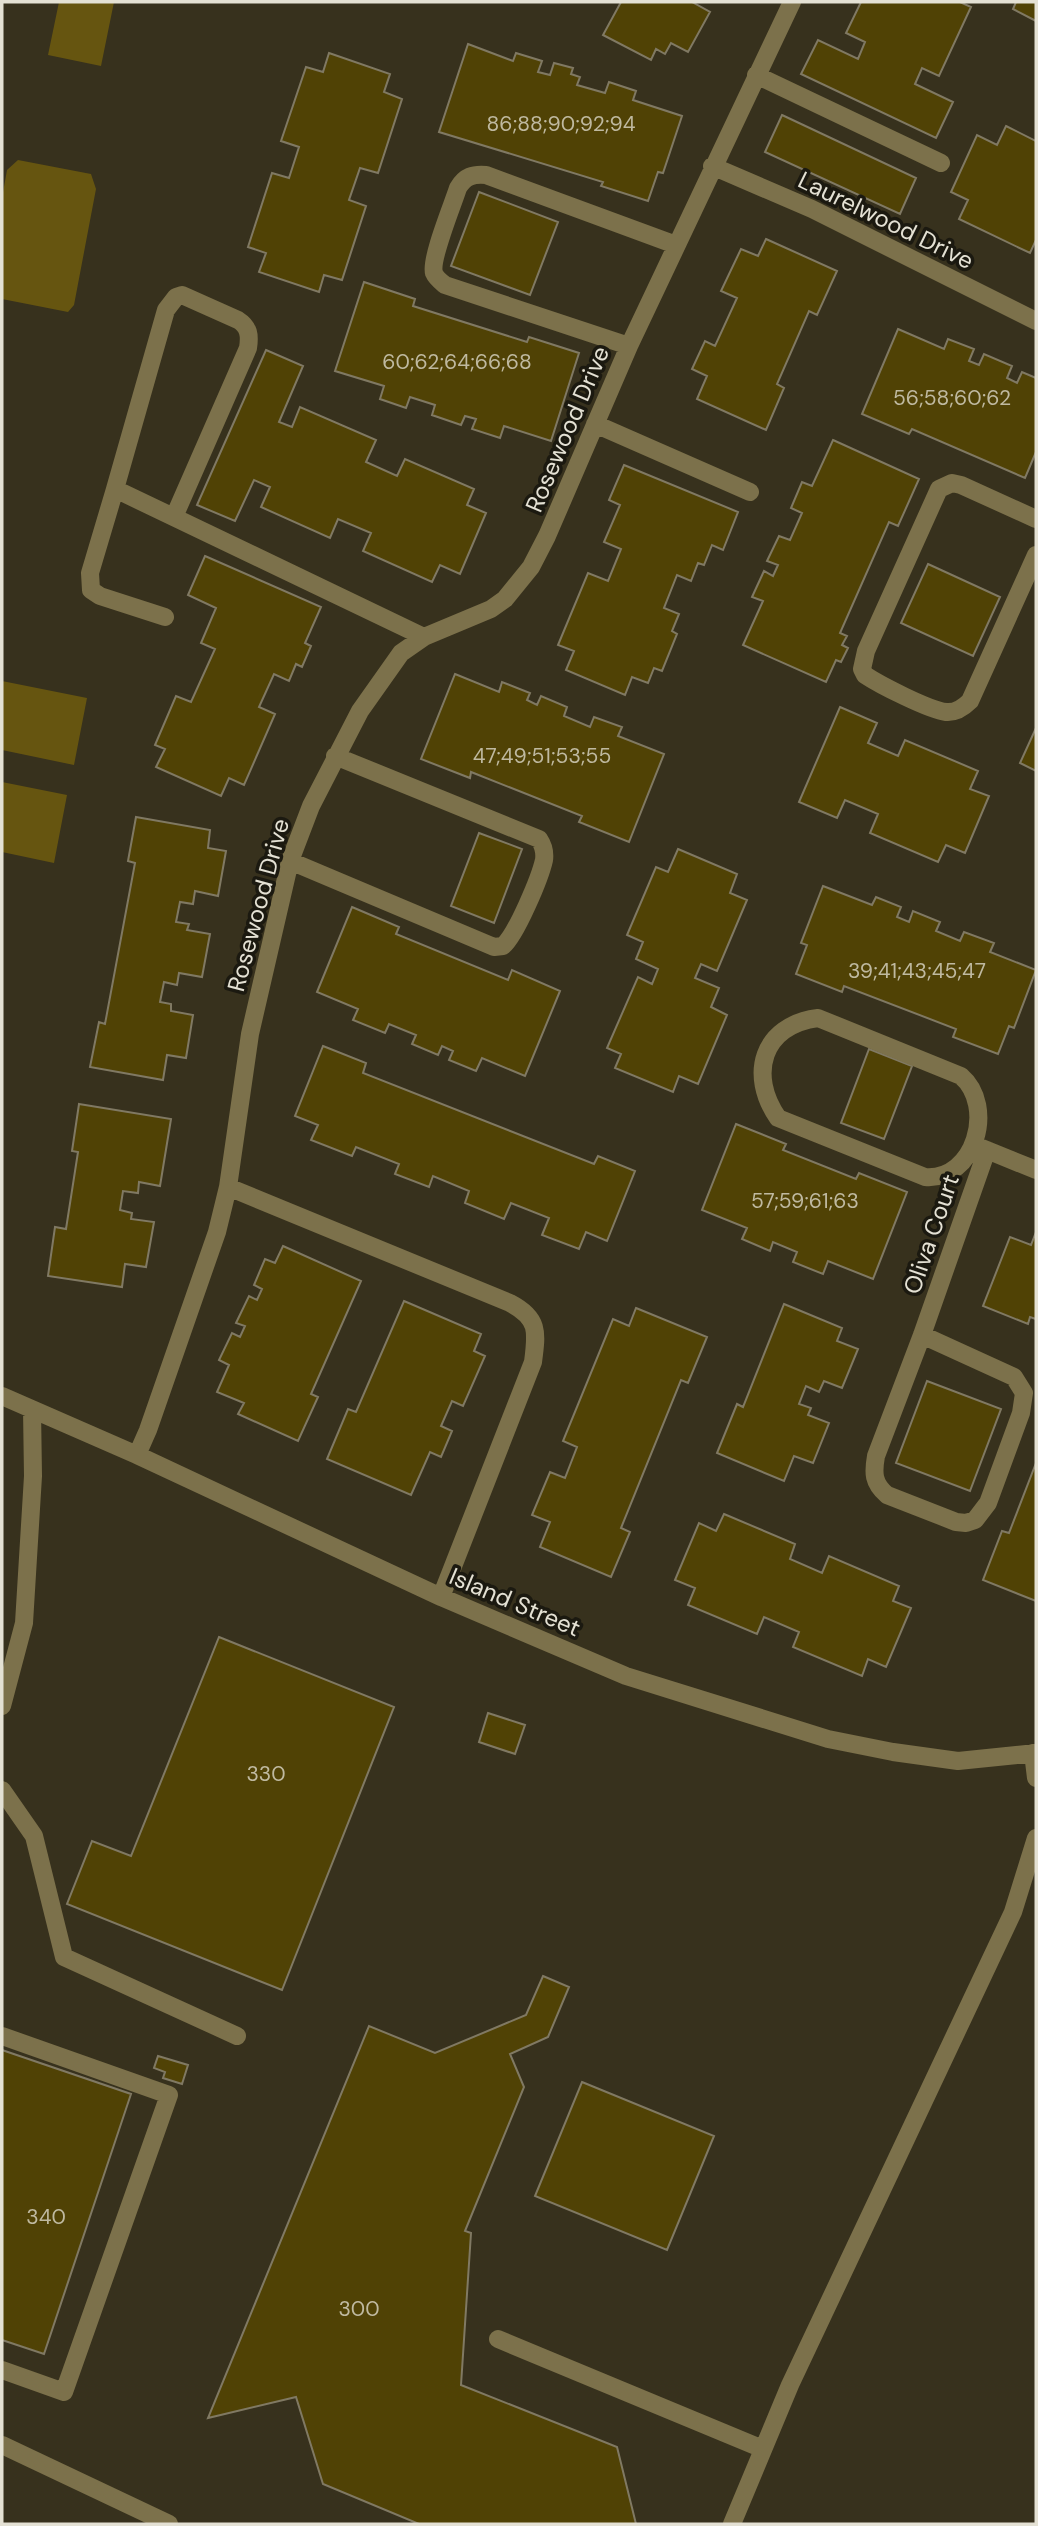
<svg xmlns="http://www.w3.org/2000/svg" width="1038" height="2526" font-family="'DM Sans',sans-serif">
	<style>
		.green { fill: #665510 }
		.building { fill: #504205; stroke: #807963; stroke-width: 2 }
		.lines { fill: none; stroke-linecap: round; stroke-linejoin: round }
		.minor { stroke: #7c714b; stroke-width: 18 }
		.labels { text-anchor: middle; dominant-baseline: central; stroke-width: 7; stroke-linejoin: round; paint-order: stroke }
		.number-label { font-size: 21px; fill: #bfb9a0 }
		.street-label { font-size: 24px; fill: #e4e1d4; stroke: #1b1910 }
	</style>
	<rect width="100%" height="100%" fill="#37311d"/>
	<path class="green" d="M 59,2 L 114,2 L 101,66 L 48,55 Z
		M 18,160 L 91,174 L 96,189 L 74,305 L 68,312 L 2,299 L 2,198 L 7,170 Z
		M 2,681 L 87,698 L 74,765 L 2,750 Z
		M 2,782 L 67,795 L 54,863 L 2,852 Z"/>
	<path class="building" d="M 621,2 L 692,2 L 710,12 L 688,52 L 671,43 L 665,54 L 656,49 L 651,60 L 603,35 Z
		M 861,2 L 960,2 L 971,7 L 939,76 L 922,68 L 915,84 L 953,102 L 936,138 L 801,74 L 818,40 L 858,59 L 865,42 L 846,33 Z
		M 1016,2 L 1036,2 L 1036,21 L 1013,9 Z
		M 468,44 L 513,61 L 516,53 L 542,61 L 538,72 L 550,75 L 554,63 L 573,68 L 571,74 L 580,77 L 577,85 L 605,93 L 609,82 L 636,91 L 633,100 L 682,116 L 663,173 L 658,172 L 648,201 L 601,186 L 603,182 L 439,132 Z
		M 329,53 L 390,74 L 384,92 L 402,99 L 378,173 L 360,168 L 349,200 L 366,206 L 342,280 L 324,275 L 319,292 L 259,272 L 266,253 L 248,247 L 272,173 L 289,178 L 299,147 L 281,141 L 306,67 L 323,72 Z
		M 782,115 L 916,178 L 900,214 L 765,152 Z
		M 1006,126 L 1036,141 L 1036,240 L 1030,253 L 959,219 L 968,200 L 951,192 L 977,135 L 997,145 Z
		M 479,192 L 558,222 L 530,295 L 451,266 Z
		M 766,239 L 837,271 L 817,315 L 809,311 L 777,384 L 784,388 L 766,430 L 697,399 L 707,376 L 692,369 L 705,341 L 715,346 L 737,298 L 721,291 L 741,249 L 758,256 Z
		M 364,282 L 415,299 L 413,306 L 527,342 L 529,337 L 579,353 L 551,441 L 504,426 L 500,438 L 472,429 L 476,419 L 465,416 L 461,425 L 432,415 L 435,405 L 410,397 L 406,408 L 380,399 L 384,386 L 335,371 Z
		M 898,329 L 944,349 L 948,339 L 974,349 L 969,361 L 979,365 L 984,354 L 1012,366 L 1007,378 L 1017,383 L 1022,372 L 1036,378 L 1036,452 L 1025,478 L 912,429 L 909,434 L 862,414 Z
		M 266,350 L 303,366 L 279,422 L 292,427 L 300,407 L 376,440 L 366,462 L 397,476 L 405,459 L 474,489 L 467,505 L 486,513 L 460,574 L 440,565 L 432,582 L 363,551 L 371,533 L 338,519 L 330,538 L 261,507 L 270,487 L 254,480 L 235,521 L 197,505 Z
		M 833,440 L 919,479 L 898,526 L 889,522 L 840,633 L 847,636 L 842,645 L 848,648 L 841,662 L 836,660 L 826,682 L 743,645 L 763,601 L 752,597 L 764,571 L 773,576 L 778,565 L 767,561 L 779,536 L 790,540 L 802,513 L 791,508 L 802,482 L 812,486 Z
		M 624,465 L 738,512 L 723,550 L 712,545 L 704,565 L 698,563 L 691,581 L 677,575 L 664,608 L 679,614 L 672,631 L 677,634 L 662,671 L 654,668 L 648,683 L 632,677 L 625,695 L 566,670 L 574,651 L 558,645 L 588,573 L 608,581 L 621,549 L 604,542 L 620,505 L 609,500 Z
		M 205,556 L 321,607 L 305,643 L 311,646 L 302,667 L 296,664 L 289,681 L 274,674 L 259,707 L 275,714 L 244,785 L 229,778 L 221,796 L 156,767 L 165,749 L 155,745 L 176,696 L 191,702 L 215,649 L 201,643 L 216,608 L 188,595 Z
		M 928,564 L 1000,597 L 973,656 L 901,623 Z
		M 455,674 L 499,692 L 502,682 L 530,693 L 527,700 L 537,705 L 541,696 L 567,707 L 564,716 L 590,727 L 594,717 L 622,727 L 618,736 L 664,754 L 629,842 L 579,822 L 582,816 L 471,772 L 470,778 L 421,759 Z
		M 840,707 L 877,723 L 868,743 L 898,756 L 905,740 L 978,771 L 970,789 L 989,796 L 965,853 L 946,845 L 938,862 L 870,833 L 878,814 L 845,800 L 837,818 L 799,802 Z
		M 1036,728 L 1036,771 L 1020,763 Z
		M 136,817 L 210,830 L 208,848 L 226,851 L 218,896 L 195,891 L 193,904 L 180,902 L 176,922 L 189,924 L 187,930 L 210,934 L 202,977 L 179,973 L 177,985 L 164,982 L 160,1002 L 171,1004 L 171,1011 L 193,1015 L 186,1058 L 167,1055 L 163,1080 L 90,1067 L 99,1022 L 105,1024 L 135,863 L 128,861 Z
		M 479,833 L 522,849 L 494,923 L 451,906 Z
		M 678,849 L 737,874 L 730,893 L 747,900 L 717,971 L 701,964 L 695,978 L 719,988 L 711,1007 L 727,1015 L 698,1084 L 679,1076 L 673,1092 L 615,1068 L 621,1054 L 607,1048 L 638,977 L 652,984 L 658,969 L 636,959 L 643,942 L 627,935 L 656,867 L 668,872 Z
		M 823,886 L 872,905 L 876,897 L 901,907 L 897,917 L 909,922 L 913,911 L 940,922 L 936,931 L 960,941 L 964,932 L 994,943 L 990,952 L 1036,970 L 1014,1028 L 1009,1026 L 998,1054 L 953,1037 L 956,1029 L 844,986 L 842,992 L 796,974 L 807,945 L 801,943 Z
		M 352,907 L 399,927 L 396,934 L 508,980 L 512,970 L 560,991 L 525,1076 L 482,1058 L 476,1071 L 449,1060 L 453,1051 L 442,1046 L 438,1055 L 412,1044 L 416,1035 L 389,1024 L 385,1033 L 353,1020 L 358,1009 L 317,992 Z
		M 323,1046 L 366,1063 L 363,1073 L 594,1164 L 598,1156 L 635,1171 L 607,1241 L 586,1232 L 579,1249 L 542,1235 L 549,1218 L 511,1203 L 504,1219 L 465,1203 L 469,1191 L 433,1176 L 429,1187 L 395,1174 L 399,1164 L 356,1147 L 352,1156 L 311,1140 L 318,1125 L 295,1116 Z
		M 869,1049 L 912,1066 L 884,1139 L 841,1123 Z
		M 79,1104 L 171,1119 L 160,1186 L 139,1182 L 138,1193 L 123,1191 L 120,1210 L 132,1213 L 131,1219 L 154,1222 L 146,1267 L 125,1264 L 122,1287 L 48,1276 L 55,1227 L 66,1229 L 78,1152 L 72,1151 Z
		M 736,1124 L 786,1144 L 783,1150 L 856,1179 L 859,1173 L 907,1192 L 873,1279 L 828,1261 L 823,1274 L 793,1262 L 797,1252 L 773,1242 L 770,1251 L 742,1239 L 747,1228 L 702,1210 Z
		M 1036,1232 L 1036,1319 L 1030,1317 L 1028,1324 L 983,1306 L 1010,1237 L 1031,1245 Z
		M 283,1246 L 361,1281 L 311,1394 L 318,1397 L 298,1441 L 238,1414 L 244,1403 L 217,1392 L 229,1365 L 219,1360 L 232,1333 L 240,1337 L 245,1326 L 236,1323 L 249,1296 L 257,1300 L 262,1289 L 254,1285 L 265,1259 L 275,1263 Z
		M 404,1301 L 481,1334 L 474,1351 L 485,1356 L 463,1406 L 452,1401 L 441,1426 L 452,1431 L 441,1457 L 430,1452 L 411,1495 L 327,1459 L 348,1409 L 356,1412 Z
		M 784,1304 L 842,1328 L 837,1341 L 858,1349 L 842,1388 L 824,1381 L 819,1392 L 806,1386 L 799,1404 L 811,1408 L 808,1415 L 829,1423 L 813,1463 L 794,1456 L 784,1481 L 717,1453 L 737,1404 L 743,1407 Z
		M 636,1308 L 707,1337 L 688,1383 L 681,1380 L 621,1528 L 630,1532 L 611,1577 L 540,1547 L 550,1522 L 532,1515 L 550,1472 L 565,1478 L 577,1447 L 563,1441 L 613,1319 L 629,1326 Z
		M 927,1381 L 1001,1409 L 970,1491 L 896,1463 Z
		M 1036,1463 L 1036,1601 L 983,1580 L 1002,1531 L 1009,1533 Z
		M 724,1514 L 795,1544 L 790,1559 L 822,1573 L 829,1556 L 899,1586 L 893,1601 L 911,1608 L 886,1667 L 868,1659 L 862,1676 L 793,1647 L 799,1632 L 764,1617 L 757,1634 L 688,1605 L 695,1588 L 675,1580 L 699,1523 L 716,1531 Z
		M 219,1637 L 394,1707 L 282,1990 L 67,1904 L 92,1841 L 131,1856 Z
		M 488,1713 L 525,1725 L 515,1754 L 479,1742 Z
		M 543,1976 L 569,1987 L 548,2037 L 510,2054 L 524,2087 L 465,2231 L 471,2233 L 461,2385 L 617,2447 L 636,2524 L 419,2524 L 323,2484 L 296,2397 L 208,2418 L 369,2026 L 435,2053 L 526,2015 Z
		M 2,2050 L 131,2094 L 44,2354 L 2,2340 Z
		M 158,2056 L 188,2065 L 182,2084 L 163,2078 L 165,2072 L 154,2068 Z
		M 582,2082 L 714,2136 L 667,2250 L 535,2196 Z"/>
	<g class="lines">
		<path class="minor" d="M 756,75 L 941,163
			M 712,166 L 812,209 L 1036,321
			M 629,346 L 445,285 C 440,281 436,278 434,273 C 430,259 453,204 458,188 C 465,176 473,174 486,175 L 676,245
			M 595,424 L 750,492
			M 115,489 L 90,573 L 91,590 L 100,596 L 165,617
			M 174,517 L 248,348 C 250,335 249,327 238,320 L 182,295 L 176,297 L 166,310 L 115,489 L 424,637
			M 1036,519 L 961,485 L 952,483 L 939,489 L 866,651 L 862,669 L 865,675 C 880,685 929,710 946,712 C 956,713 963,708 970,701 L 1036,555
			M 290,861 L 494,947 L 503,946 C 516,935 540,878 544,860 C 545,853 543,845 539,839 L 335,756
			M 818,1018 L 961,1076 C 996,1106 975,1181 925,1177 L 778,1118 C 748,1075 762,1025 818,1018 Z
			M 977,1146 L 1036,1170
			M 228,1187 L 510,1303 C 539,1318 537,1332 533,1362 L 441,1597
			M 922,1335 L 1014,1377 L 1024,1393 L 1021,1413 L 988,1503 L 975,1520 L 966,1523 L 956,1522 L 887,1495 C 873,1483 873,1473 876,1456 L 922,1335 L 987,1150
			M 2,1396 L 137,1455 L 441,1597 L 626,1676 L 828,1739 L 893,1752 L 958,1761 L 1036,1753
			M 137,1455 L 148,1430 L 217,1232 L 228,1187 L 250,1034 L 290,861 L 311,806 L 360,711 L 401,653 L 424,637 L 491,609 L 505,599 L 531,567 L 547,536 L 629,346 L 792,2
			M 2,1706 L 24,1623 L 33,1476 L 32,1409
			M 1033,1753 L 1036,1778
			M 2,1790 L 34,1836 L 64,1957 L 237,2036
			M 2,2036 L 169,2095 L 64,2392 L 2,2370
			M 498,2339 L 763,2449
			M 2,2445 L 169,2524
			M 732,2524 L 790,2385 L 1013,1912 L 1036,1838"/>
	</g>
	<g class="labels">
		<g class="number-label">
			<text x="561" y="124">86;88;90;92;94</text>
			<text x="457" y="362">60;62;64;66;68</text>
			<text x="952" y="398">56;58;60;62</text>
			<text x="542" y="756">47;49;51;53;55</text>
			<text x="917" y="971">39;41;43;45;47</text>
			<text x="805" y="1201">57;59;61;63</text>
			<text x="266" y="1774">330</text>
			<text x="46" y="2217">340</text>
			<text x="359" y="2309">300</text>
		</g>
		<g class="street-label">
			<text transform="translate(886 220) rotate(26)">Laurelwood Drive</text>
			<text transform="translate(567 429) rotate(-67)">Rosewood Drive</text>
			<text transform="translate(258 905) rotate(-75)">Rosewood Drive</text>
			<text transform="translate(931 1234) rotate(-71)">Oliva Court</text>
			<text transform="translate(515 1602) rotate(23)">Island Street</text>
		</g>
	</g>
	<rect width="1038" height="2526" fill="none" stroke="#e4e1d4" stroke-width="7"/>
</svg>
